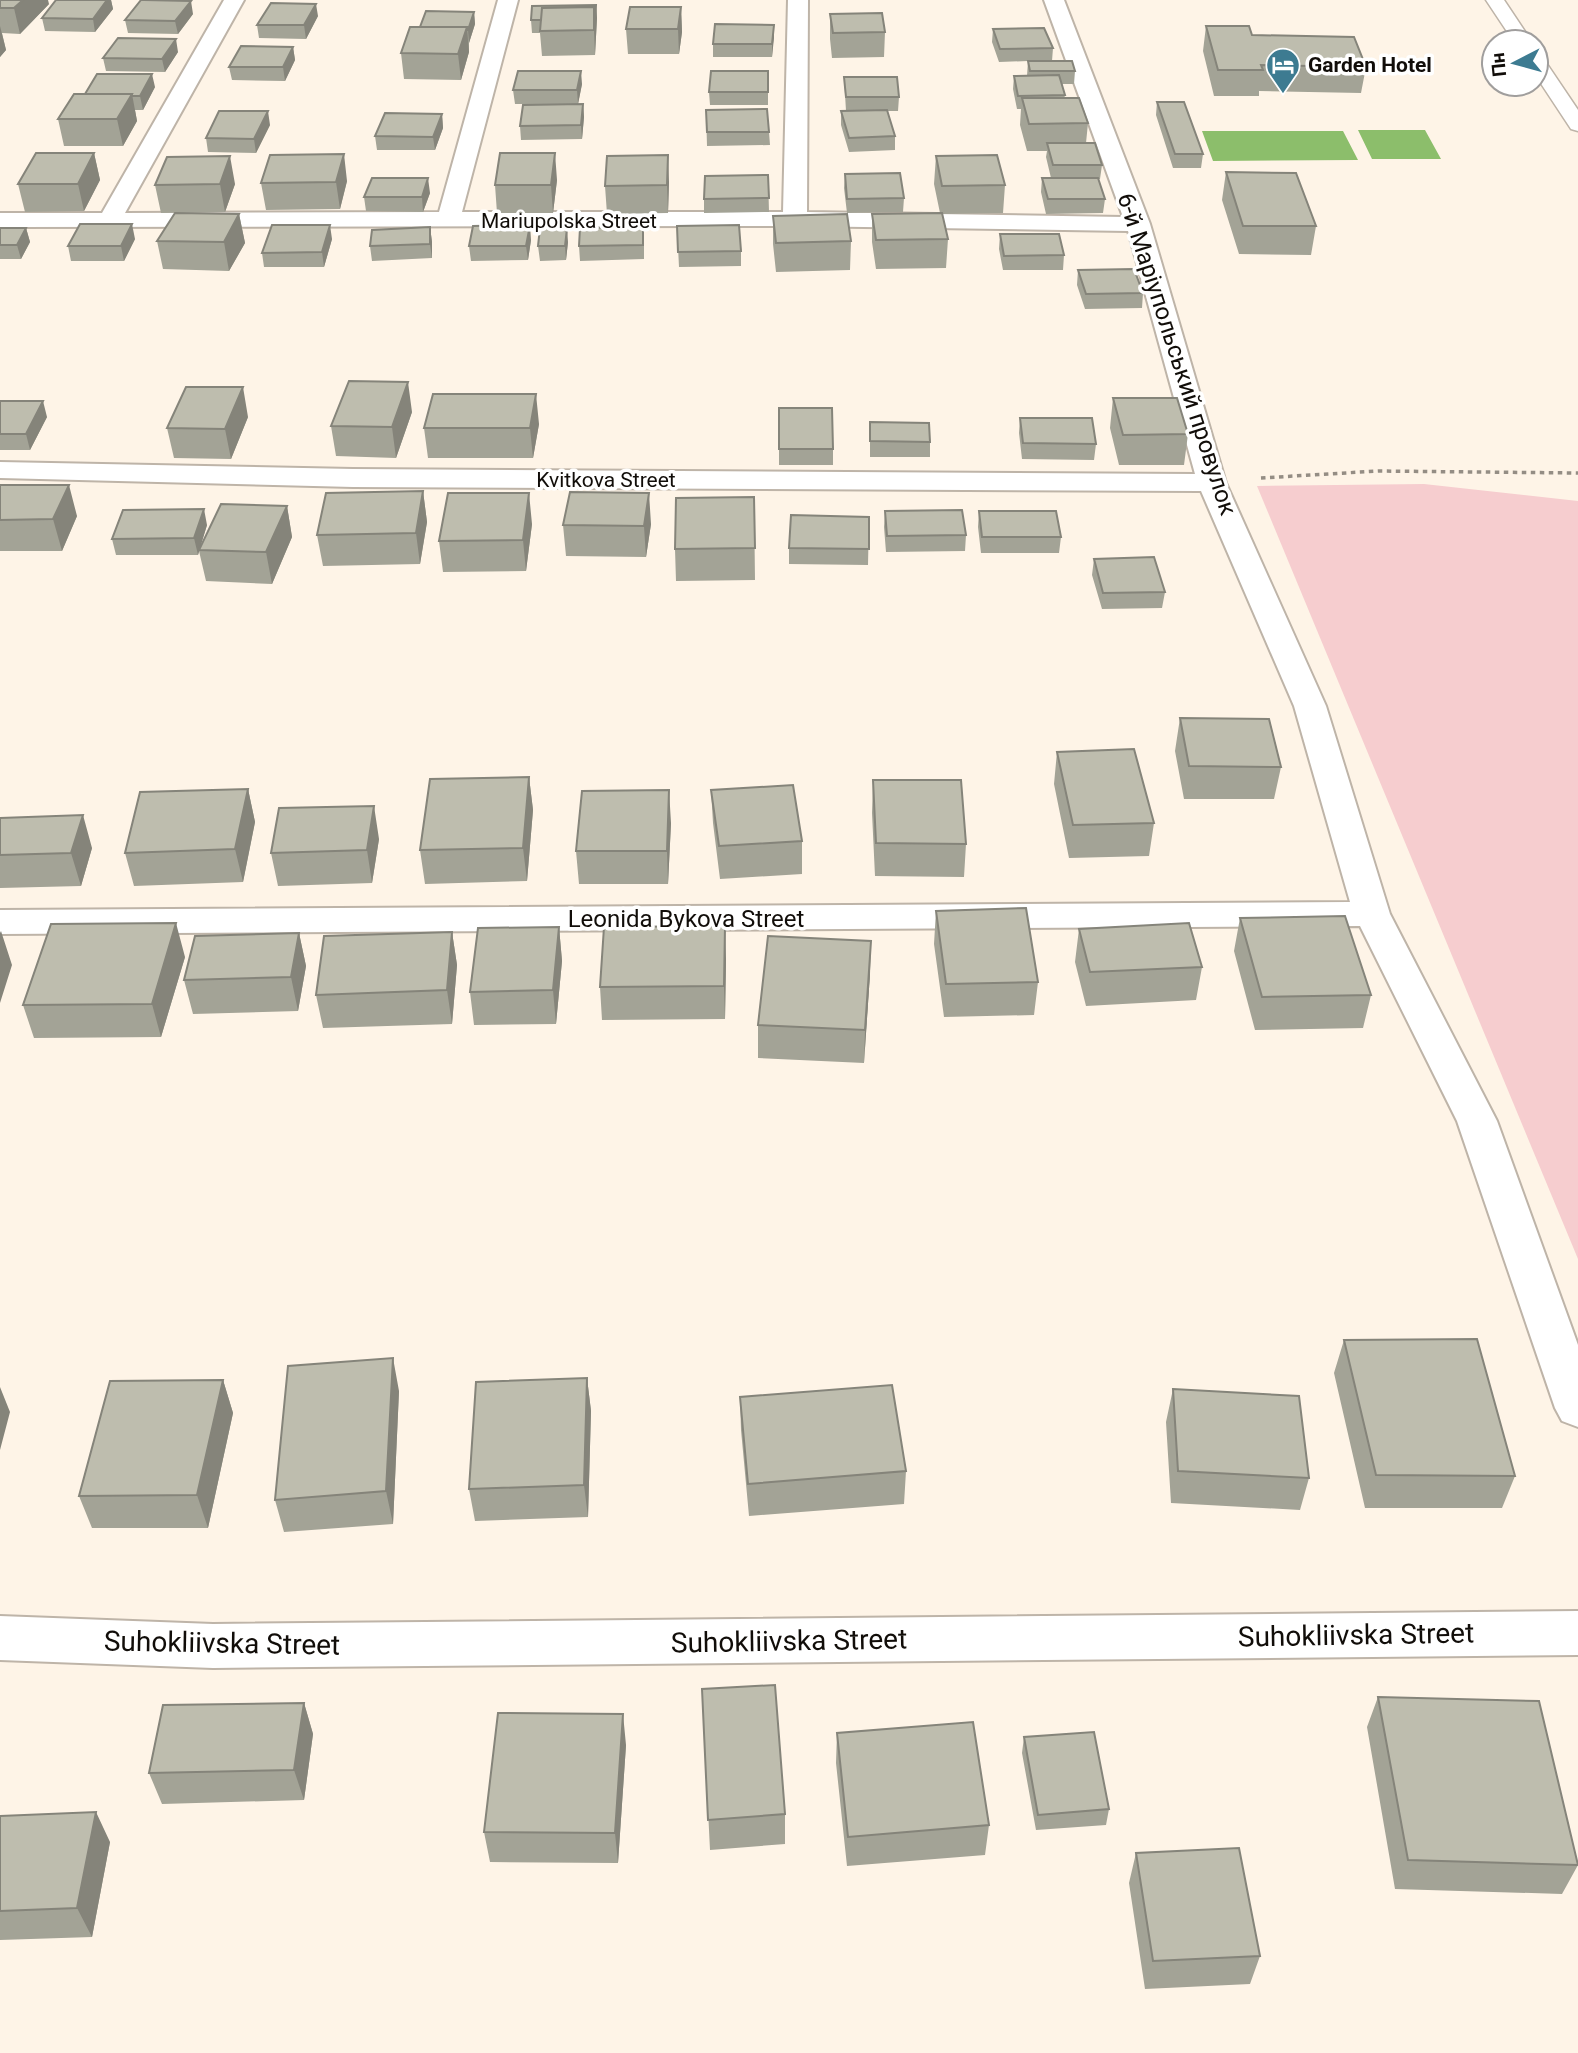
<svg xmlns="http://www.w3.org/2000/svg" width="1578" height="2053" font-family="Roboto,sans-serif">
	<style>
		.green { fill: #f6cdcf }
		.water { fill: #8cbe6b }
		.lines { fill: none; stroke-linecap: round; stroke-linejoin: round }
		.service-casing { stroke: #beb4a8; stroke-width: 3 }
		.minor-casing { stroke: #beb4a8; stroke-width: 4 }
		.path { stroke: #948d84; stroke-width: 3.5; stroke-dasharray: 4.5 4.5; stroke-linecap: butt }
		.service { fill: #fff; fill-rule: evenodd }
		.minor { fill: #fff; fill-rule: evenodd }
		.wall { fill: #a3a396 }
		.shaded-wall { fill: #85847a }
		.building { fill: #bebdae; stroke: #85847a; stroke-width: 2 }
		.labels { text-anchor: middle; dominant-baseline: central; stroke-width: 7; stroke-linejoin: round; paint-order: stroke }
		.far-poi-label { font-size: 21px; font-weight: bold; fill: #110d09; stroke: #fff; text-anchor: start }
		.far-street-label { font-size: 21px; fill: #110d09; stroke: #fff }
		.street-label { font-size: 24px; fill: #110d09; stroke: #fff }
		.near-street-label { font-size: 28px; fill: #110d09; stroke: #fff }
	</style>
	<rect width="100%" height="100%" fill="#fef4e7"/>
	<path class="green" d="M 1424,484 L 1578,501 L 1578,1259 L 1257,486 Z"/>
	<path class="water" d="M 1358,130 L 1425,130 L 1441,159 L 1372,159 Z
		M 1202,131 L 1343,131 L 1358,160 L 1213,161 Z"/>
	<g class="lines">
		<g class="service-casing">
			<path id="service" d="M 1486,0 L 1504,0 L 1532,42 L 1514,42 Z
				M 1536,56 L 1543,58 L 1578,110 L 1578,131 L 1571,129 L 1536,76 Z"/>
		</g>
		<g class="minor-casing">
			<path id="minor" d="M 224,0 L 244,0 L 125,213 L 439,212 L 498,0 L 518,0 L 462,212 L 783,212 L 788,0 L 808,0 L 807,212 L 1123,217 L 1044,0 L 1064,0 L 1150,224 L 1226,483 L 1326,706 L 1390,914 L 1497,1121 L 1578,1345 L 1578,1427 L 1562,1421 L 1555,1408 L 1457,1121 L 1360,926 L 0,934 L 0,910 L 1350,902 L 1294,706 L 1201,491 L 353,487 L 0,478 L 0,462 L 353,469 L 1195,474 L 1128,231 L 795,226 L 0,227 L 0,213 L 102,213 Z
				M 1578,1611 L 1578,1655 L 213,1668 L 0,1660 L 0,1616 L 213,1624 Z"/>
		</g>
		<path class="path" d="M 1261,478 L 1378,471 L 1578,473"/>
		<use href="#service" class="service"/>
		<use href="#minor" class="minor"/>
	</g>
	<path class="wall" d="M 0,0 L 49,4 L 20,34 L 2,33 L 6,50 L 0,57 Z
		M 56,0 L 111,0 L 113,9 L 95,32 L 45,31 L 42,18 Z
		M 596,5 L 597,18 L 595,55 L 542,56 L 540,33 L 532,33 L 531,20 Z
		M 681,7 L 682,32 L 679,54 L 628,54 L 626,29 Z
		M 474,12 L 475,24 L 469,43 L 469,52 L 461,80 L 404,79 L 401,53 L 420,27 Z
		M 193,14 L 178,34 L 128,33 L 125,20 Z
		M 830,14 L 885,32 L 884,57 L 832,58 L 830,39 Z
		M 318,16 L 306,39 L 259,38 L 257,25 Z
		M 774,25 L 772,57 L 713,57 L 713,44 Z
		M 1206,26 L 1252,35 L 1366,67 L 1361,93 L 1259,91 L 1259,96 L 1214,96 L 1203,51 Z
		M 993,29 L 1053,48 L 1052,61 L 1075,71 L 1074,84 L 1062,84 L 1065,98 L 1088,123 L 1086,143 L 1102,165 L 1100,179 L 1098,179 L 1105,199 L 1103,213 L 1046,214 L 1041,192 L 1042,178 L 1051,178 L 1046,157 L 1047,151 L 1027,151 L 1020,125 L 1021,109 L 1017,109 L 1013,89 L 1014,76 L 1027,76 L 1028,61 L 999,62 L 992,42 Z
		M 293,47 L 295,60 L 285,81 L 232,80 L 229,67 Z
		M 178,52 L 165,72 L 106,71 L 103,58 Z
		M 768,71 L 768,105 L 710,105 L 709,92 Z
		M 844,77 L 899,97 L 898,111 L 887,111 L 895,136 L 895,150 L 849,152 L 841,125 L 841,111 L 846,111 Z
		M 582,84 L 578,104 L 583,104 L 584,117 L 582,139 L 521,140 L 520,126 L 577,104 L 515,104 L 513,90 Z
		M 155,87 L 143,110 L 135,110 L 137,121 L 123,146 L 64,146 L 58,119 L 85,94 Z
		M 1157,102 L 1203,154 L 1201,168 L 1173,168 L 1156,115 Z
		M 706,110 L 769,132 L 770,145 L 707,146 Z
		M 442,114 L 443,128 L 435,150 L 377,150 L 375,136 Z
		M 270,125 L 256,153 L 208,152 L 206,138 Z
		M 94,153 L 100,180 L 84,211 L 25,212 L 18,184 Z
		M 936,156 L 1005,185 L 1003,213 L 942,214 L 948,239 L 946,268 L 876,269 L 872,242 L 872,214 L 940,213 L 934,184 Z
		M 1226,172 L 1316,226 L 1311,255 L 1239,254 L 1222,200 Z
		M 845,174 L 904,198 L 903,212 L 847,213 L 844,188 Z
		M 768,175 L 769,212 L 704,213 L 704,199 Z
		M 557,180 L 553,213 L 497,213 L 495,185 Z
		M 347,181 L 340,209 L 266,210 L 261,183 Z
		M 669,182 L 668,213 L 607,214 L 605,186 Z
		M 235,184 L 225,212 L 161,213 L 155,185 Z
		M 430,193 L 423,212 L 366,211 L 364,197 Z
		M 239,214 L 245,243 L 229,271 L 163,269 L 157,241 Z
		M 773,216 L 851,241 L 850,270 L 776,272 L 773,244 Z
		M 677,226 L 741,251 L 741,266 L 679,267 Z
		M 430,227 L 432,242 L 432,258 L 372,261 L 370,246 Z
		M 0,228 L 26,228 L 30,242 L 21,259 L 0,259 Z
		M 1000,234 L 1064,255 L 1063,270 L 1003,270 L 999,249 Z
		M 135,239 L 124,261 L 71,261 L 68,246 Z
		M 332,239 L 324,267 L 264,267 L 262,253 Z
		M 531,240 L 528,260 L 471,261 L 469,246 Z
		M 644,241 L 644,259 L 580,261 L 579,246 Z
		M 568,242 L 566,260 L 540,261 L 538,246 Z
		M 1078,270 L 1143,293 L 1142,308 L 1085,309 L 1077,285 Z
		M 1113,398 L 1188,434 L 1184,465 L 1119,465 L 1110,428 Z
		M 0,401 L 47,417 L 30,450 L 0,450 Z
		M 779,408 L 833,449 L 833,465 L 779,465 Z
		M 412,412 L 396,458 L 336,456 L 331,426 Z
		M 248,417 L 231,459 L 174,458 L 167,428 Z
		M 1020,418 L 1096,444 L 1094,460 L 1022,459 L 1019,433 Z
		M 870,422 L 930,442 L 930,457 L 870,457 Z
		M 539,424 L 533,458 L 428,458 L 424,428 Z
		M 0,485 L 77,516 L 62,551 L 0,551 Z
		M 423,491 L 427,522 L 420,564 L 323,566 L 317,535 Z
		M 754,497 L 755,580 L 676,581 L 675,549 Z
		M 287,506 L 292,537 L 272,584 L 206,581 L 199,551 L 198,555 L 116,555 L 112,539 L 207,525 L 200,547 Z
		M 885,511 L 966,535 L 965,551 L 886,552 L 884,527 Z
		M 979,511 L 1061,537 L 1059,553 L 981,553 L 978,527 Z
		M 869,517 L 868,565 L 789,564 L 789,548 Z
		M 532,524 L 526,571 L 443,572 L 439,541 Z
		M 651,524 L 646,557 L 566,556 L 563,525 Z
		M 1094,559 L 1165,592 L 1162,608 L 1102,609 L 1092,575 Z
		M 1180,718 L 1281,767 L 1274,799 L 1184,799 L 1175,751 Z
		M 1057,752 L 1154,823 L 1149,856 L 1069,858 L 1054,784 Z
		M 529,777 L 533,810 L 527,881 L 425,884 L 420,850 Z
		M 873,780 L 966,844 L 964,877 L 875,876 L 872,813 Z
		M 248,789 L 255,822 L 243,882 L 134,886 L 125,853 Z
		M 711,790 L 802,841 L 802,874 L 720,879 L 713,823 Z
		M 0,818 L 92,848 L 81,886 L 0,888 Z
		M 671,823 L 668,884 L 579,884 L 576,851 Z
		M 379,839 L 372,883 L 278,886 L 271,853 Z
		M 936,911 L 1038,982 L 1034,1015 L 944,1017 L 934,944 Z
		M 1240,918 L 1371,995 L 1363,1028 L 1255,1030 L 1234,951 Z
		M 559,927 L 562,961 L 556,1024 L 474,1025 L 470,992 Z
		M 1079,929 L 1202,967 L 1196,1000 L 1086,1006 L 1075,962 Z
		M 452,932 L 457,965 L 452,1024 L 323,1028 L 316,995 Z
		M 299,933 L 306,966 L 298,1011 L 193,1014 L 184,980 Z
		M 185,957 L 161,1037 L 34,1038 L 23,1005 Z
		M 726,959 L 725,1019 L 602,1020 L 600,987 Z
		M 870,974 L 864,1063 L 758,1058 L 758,1025 Z
		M 1344,1340 L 1515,1476 L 1502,1508 L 1365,1508 L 1334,1373 Z
		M 587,1378 L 591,1411 L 588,1517 L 475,1521 L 469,1489 Z
		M 223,1380 L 233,1413 L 208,1528 L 92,1528 L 79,1496 Z
		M 1173,1389 L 1309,1478 L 1300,1510 L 1171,1503 L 1166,1422 Z
		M 399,1391 L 393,1524 L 284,1532 L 275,1500 Z
		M 740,1397 L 906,1471 L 904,1504 L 749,1516 L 741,1430 Z
		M 702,1689 L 785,1814 L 785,1844 L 710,1850 Z
		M 1378,1697 L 1578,1865 L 1562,1894 L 1395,1889 L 1367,1727 Z
		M 304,1703 L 313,1734 L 304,1800 L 162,1804 L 149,1773 Z
		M 837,1733 L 989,1825 L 985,1855 L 847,1866 L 836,1763 Z
		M 1024,1737 L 1109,1809 L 1106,1825 L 1036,1830 L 1022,1753 Z
		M 626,1745 L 618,1863 L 490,1862 L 484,1832 Z
		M 0,1816 L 110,1842 L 92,1937 L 0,1940 Z
		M 1136,1853 L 1260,1956 L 1250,1984 L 1145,1989 L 1129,1883 Z"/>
	<path class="shaded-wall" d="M 23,0 L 48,0 L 49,4 L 20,34 L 14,8 Z
		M 107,0 L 111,0 L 113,9 L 95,32 L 93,19 Z
		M 191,1 L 193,14 L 178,34 L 175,21 Z
		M 316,4 L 318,16 L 306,39 L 304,25 Z
		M 596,5 L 597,18 L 595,55 L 594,30 L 594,7 Z
		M 681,7 L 682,32 L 679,54 L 678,29 Z
		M 474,12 L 475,24 L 469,43 L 468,30 Z
		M 774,25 L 774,38 L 772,57 L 772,44 Z
		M 0,26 L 6,50 L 0,57 Z
		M 467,27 L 469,52 L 461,80 L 458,54 Z
		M 176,39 L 178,52 L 165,72 L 162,59 Z
		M 293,47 L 295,60 L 285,81 L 283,67 Z
		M 581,71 L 582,84 L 578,104 L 577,90 Z
		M 152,74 L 155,87 L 143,110 L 140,96 Z
		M 132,94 L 137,121 L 123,146 L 117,119 Z
		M 583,104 L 584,117 L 582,139 L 581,125 Z
		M 268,111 L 270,125 L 256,153 L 254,139 Z
		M 442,114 L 443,128 L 435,150 L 433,137 Z
		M 94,153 L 100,180 L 84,211 L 78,184 Z
		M 555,153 L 557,180 L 553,213 L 551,185 Z
		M 344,154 L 347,181 L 340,209 L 336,182 Z
		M 668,155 L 669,182 L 668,213 L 667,185 Z
		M 230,156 L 235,184 L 225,212 L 220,184 Z
		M 428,178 L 430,193 L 423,212 L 422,197 Z
		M 239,214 L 245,243 L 229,271 L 224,242 Z
		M 132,224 L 135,239 L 124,261 L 121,246 Z
		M 330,225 L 332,239 L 324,267 L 322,252 Z
		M 530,225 L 531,240 L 528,260 L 526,246 Z
		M 430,227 L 432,242 L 432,258 L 430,244 Z
		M 26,228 L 30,242 L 21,259 L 17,245 Z
		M 567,228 L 568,242 L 566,260 L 565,246 Z
		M 408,382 L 412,412 L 396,458 L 392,427 Z
		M 243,387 L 248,417 L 231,459 L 225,429 Z
		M 536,394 L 539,424 L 533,458 L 530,428 Z
		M 43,401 L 47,417 L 30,450 L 26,434 Z
		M 69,485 L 77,516 L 62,551 L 53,519 Z
		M 423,491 L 427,522 L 420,564 L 416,533 Z
		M 529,493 L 532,524 L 526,571 L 523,540 Z
		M 649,493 L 651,524 L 646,557 L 644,526 Z
		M 287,506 L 292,537 L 272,584 L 266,552 Z
		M 204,509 L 207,525 L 198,555 L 194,538 Z
		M 529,777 L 533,810 L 527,881 L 523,848 Z
		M 248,789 L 255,822 L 243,882 L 235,849 Z
		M 669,790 L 671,823 L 668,884 L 667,851 Z
		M 374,806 L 379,839 L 372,883 L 367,850 Z
		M 83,815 L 92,848 L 81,886 L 71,853 Z
		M 176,923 L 185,957 L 161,1037 L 152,1004 Z
		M 725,926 L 726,959 L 725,1019 L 724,986 Z
		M 559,927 L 562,961 L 556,1024 L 553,990 Z
		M 1,931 L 12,965 L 0,1003 L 0,933 Z
		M 452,932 L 457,965 L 452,1024 L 447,990 Z
		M 299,933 L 306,966 L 298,1011 L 291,977 Z
		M 871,941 L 870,974 L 864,1063 L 865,1030 Z
		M 393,1358 L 399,1391 L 393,1524 L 386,1491 Z
		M 587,1378 L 591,1411 L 588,1517 L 584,1485 Z
		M 223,1380 L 233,1413 L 208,1528 L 197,1495 Z
		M 0,1387 L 10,1412 L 0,1450 Z
		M 304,1703 L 313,1734 L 304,1800 L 294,1770 Z
		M 623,1714 L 626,1745 L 618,1863 L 615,1833 Z
		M 96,1812 L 110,1842 L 92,1937 L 77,1908 Z"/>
	<path class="building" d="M 0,0 L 23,0 L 14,8 L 0,8 Z
		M 56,0 L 107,0 L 93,19 L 42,18 Z
		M 141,0 L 144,0 L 191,1 L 175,21 L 125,20 Z
		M 271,3 L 316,4 L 304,25 L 257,25 Z
		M 596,5 L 595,19 L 594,7 L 542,8 L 541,20 L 531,20 L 532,6 Z
		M 594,7 L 594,30 L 540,31 L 542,8 Z
		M 630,7 L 681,7 L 678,29 L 626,29 Z
		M 426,11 L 474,12 L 468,30 L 467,30 L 467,27 L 420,27 Z
		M 882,13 L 885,32 L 833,33 L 830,14 Z
		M 715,24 L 774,25 L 772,44 L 713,44 Z
		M 1206,26 L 1249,26 L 1252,35 L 1354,37 L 1366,67 L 1261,65 L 1263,70 L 1218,70 Z
		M 410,27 L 467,27 L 458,54 L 401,53 Z
		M 1044,28 L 1053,48 L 1000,49 L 993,29 Z
		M 118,38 L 176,39 L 162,59 L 103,58 Z
		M 241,46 L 293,47 L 283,67 L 229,67 Z
		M 1028,61 L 1072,61 L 1075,71 L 1030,71 Z
		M 518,71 L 581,71 L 577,90 L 513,90 Z
		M 711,71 L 768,71 L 768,92 L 709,92 Z
		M 97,74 L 152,74 L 140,96 L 132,96 L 132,94 L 85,94 Z
		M 1059,75 L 1065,95 L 1018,96 L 1014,76 Z
		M 844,77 L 897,77 L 899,97 L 846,97 Z
		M 74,94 L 132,94 L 117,119 L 58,119 Z
		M 1022,98 L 1079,98 L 1088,123 L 1029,124 Z
		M 1157,102 L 1184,102 L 1203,154 L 1175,154 Z
		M 583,104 L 581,125 L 520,126 L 523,105 Z
		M 767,109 L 769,132 L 707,132 L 706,110 Z
		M 887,110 L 895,136 L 849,138 L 841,111 Z
		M 219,111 L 268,111 L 254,139 L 206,138 Z
		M 385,113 L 442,114 L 433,137 L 375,136 Z
		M 1047,143 L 1095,143 L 1102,165 L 1053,165 Z
		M 36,153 L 94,153 L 78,184 L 18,184 Z
		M 500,153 L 555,153 L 551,185 L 495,185 Z
		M 344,154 L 336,182 L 261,183 L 270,155 Z
		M 668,155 L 667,185 L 605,186 L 607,156 Z
		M 997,155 L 1005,185 L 942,186 L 936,156 Z
		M 230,156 L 220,184 L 155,185 L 167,157 Z
		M 1226,172 L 1296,173 L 1316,226 L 1243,226 Z
		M 900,173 L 904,198 L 847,199 L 845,174 Z
		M 768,175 L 769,198 L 704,199 L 705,176 Z
		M 372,178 L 428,178 L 422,197 L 364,197 Z
		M 1042,178 L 1098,178 L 1105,199 L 1048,199 Z
		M 175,213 L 239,214 L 224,242 L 157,241 Z
		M 942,213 L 948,239 L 876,240 L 872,214 Z
		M 847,214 L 851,241 L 776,243 L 773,216 Z
		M 80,224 L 132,224 L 121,246 L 68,246 Z
		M 272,225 L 330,225 L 322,252 L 262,253 Z
		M 530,225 L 526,246 L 469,246 L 473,226 Z
		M 739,225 L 741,251 L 678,252 L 677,226 Z
		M 430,227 L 430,244 L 370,246 L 372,230 Z
		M 643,227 L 643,245 L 579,246 L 580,228 Z
		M 0,228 L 26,228 L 17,245 L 0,245 Z
		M 540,228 L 567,228 L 565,246 L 538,246 Z
		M 1000,234 L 1059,234 L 1064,255 L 1004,256 Z
		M 1134,269 L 1143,293 L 1086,294 L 1078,270 Z
		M 349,381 L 408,382 L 392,427 L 331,426 Z
		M 186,387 L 243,387 L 225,429 L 167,428 Z
		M 433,394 L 536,394 L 530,428 L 424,428 Z
		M 1113,398 L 1177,398 L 1188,434 L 1123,435 Z
		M 0,401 L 43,401 L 26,434 L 0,434 Z
		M 779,408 L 832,408 L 833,449 L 779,449 Z
		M 1020,418 L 1092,418 L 1096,444 L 1023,443 Z
		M 870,422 L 929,423 L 930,442 L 870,441 Z
		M 0,485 L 69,485 L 53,519 L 0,520 Z
		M 423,491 L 416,533 L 317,535 L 326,493 Z
		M 570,492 L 649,493 L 644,526 L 563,525 Z
		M 448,493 L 529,493 L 523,540 L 439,541 Z
		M 754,497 L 755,548 L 675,549 L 676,498 Z
		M 221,504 L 287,506 L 266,552 L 199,550 Z
		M 204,509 L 194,538 L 112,539 L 123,510 Z
		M 962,510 L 966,535 L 887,536 L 885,511 Z
		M 979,511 L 1056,511 L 1061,537 L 982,537 Z
		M 791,515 L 869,517 L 869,549 L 789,548 Z
		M 1154,557 L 1165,592 L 1103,593 L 1094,559 Z
		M 1180,718 L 1269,719 L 1281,767 L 1189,766 Z
		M 1134,749 L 1154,823 L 1073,825 L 1057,752 Z
		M 529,777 L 523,848 L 420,850 L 430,779 Z
		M 873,780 L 961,780 L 966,844 L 876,843 Z
		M 793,785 L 802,841 L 719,846 L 711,790 Z
		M 248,789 L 235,849 L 125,853 L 140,792 Z
		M 669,790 L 667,851 L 576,851 L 582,791 Z
		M 374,806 L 367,850 L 271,853 L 279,808 Z
		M 83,815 L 71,853 L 0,855 L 0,818 Z
		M 1026,908 L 1038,982 L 946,984 L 936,911 Z
		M 1345,916 L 1371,995 L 1262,997 L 1240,918 Z
		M 176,923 L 152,1004 L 23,1005 L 51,924 Z
		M 1189,923 L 1202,967 L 1090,972 L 1079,929 Z
		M 725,926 L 724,986 L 600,987 L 604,927 Z
		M 559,927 L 553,990 L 470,992 L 478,928 Z
		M 452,932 L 447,990 L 316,995 L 324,936 Z
		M 299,933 L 291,977 L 184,980 L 195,936 Z
		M 768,936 L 871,941 L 865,1030 L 758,1025 Z
		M 1477,1339 L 1515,1476 L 1376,1475 L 1344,1340 Z
		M 393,1358 L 386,1491 L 275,1500 L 288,1366 Z
		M 587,1378 L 584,1485 L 469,1489 L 476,1382 Z
		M 223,1380 L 197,1495 L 79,1496 L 110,1381 Z
		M 892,1385 L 906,1471 L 748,1484 L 740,1397 Z
		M 1173,1389 L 1299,1396 L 1309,1478 L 1178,1471 Z
		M 775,1685 L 785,1814 L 708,1820 L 702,1689 Z
		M 1378,1697 L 1539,1701 L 1578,1865 L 1408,1860 Z
		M 304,1703 L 294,1770 L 149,1773 L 163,1705 Z
		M 498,1713 L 623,1714 L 615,1833 L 484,1832 Z
		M 973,1722 L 989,1825 L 848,1837 L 837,1733 Z
		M 1094,1732 L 1109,1809 L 1038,1815 L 1024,1737 Z
		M 96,1812 L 77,1908 L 0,1911 L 0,1816 Z
		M 1239,1848 L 1260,1956 L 1153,1961 L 1136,1853 Z"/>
	<defs>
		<g id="hotel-pin" transform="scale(1.75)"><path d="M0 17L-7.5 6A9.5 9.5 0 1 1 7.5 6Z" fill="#3d7b91" stroke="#fff"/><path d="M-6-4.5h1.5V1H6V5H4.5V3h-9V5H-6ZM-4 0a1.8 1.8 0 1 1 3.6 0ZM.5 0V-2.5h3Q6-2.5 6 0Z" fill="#fff"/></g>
	</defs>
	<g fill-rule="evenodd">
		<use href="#hotel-pin" x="1283" y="65"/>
	</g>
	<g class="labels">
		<g class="far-poi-label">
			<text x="1308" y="65">Garden Hotel</text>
		</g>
		<g class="far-street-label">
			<text x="569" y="221">Mariupolska Street</text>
			<text x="606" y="480">Kvitkova Street</text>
		</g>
		<g class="street-label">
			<text transform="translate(1177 354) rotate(72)">6-й Маріупольський провулок</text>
			<text x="686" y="919">Leonida Bykova Street</text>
		</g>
		<g class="near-street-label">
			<text transform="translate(1356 1635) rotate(-1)">Suhokliivska Street</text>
			<text transform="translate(789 1641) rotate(-1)">Suhokliivska Street</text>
			<text transform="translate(222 1643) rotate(1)">Suhokliivska Street</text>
		</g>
	</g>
	<g transform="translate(1515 63) rotate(264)"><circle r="33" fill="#ffffff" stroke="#a09e9d" stroke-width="2"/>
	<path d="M0-5L12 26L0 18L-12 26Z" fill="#3d7b91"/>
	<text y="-10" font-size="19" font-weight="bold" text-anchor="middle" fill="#110d09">Пн</text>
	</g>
</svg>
